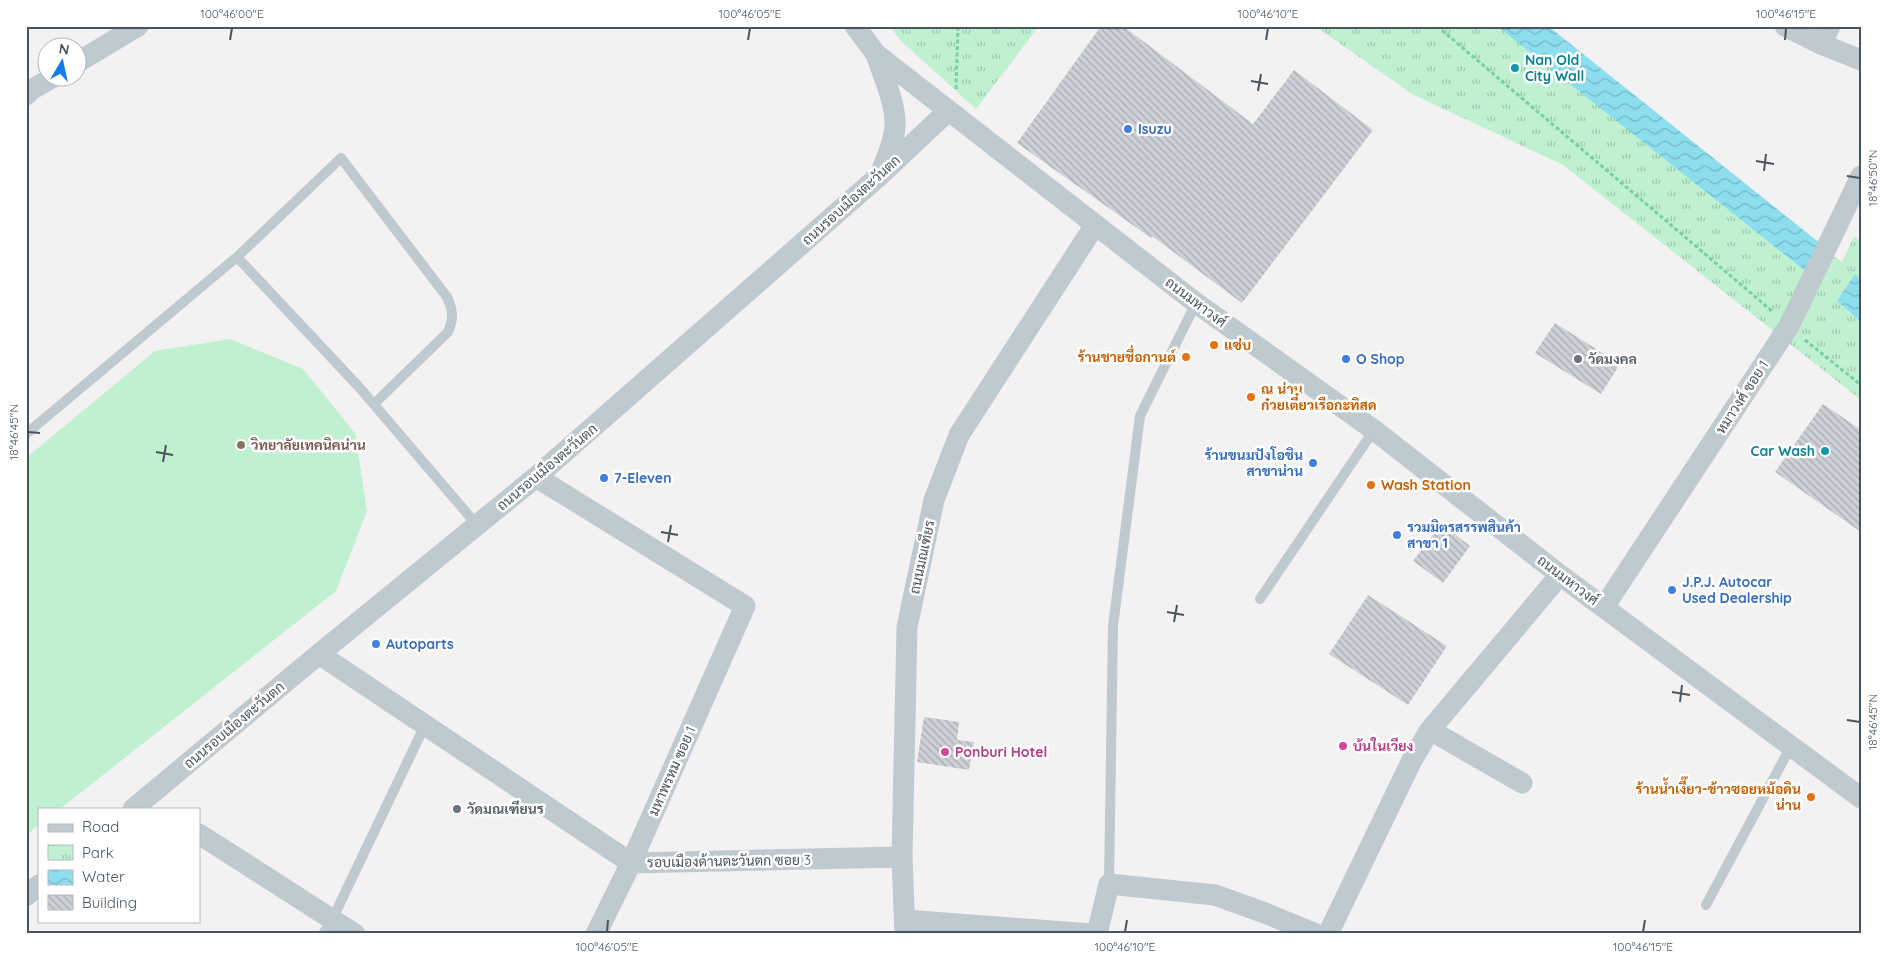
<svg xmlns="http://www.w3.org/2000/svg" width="1887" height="960" font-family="Quicksand,Sarabun,sans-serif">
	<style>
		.green { fill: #bff1d1 }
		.park { fill: url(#park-tufts) }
		.water { fill: url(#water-waves) }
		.building { fill: url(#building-back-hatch) }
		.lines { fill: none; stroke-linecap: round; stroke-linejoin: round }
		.path { stroke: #76d0a1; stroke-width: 3; stroke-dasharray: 4 2.5; stroke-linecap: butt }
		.service { stroke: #bfc9d0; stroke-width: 10 }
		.minor { stroke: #bfc9d0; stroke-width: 21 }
		.ticks { fill: none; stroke: #48555f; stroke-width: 2 }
		.culture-dot { fill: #0f9aa8; stroke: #fff; stroke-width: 2 }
		.shop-dot { fill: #3f7fe0; stroke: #fff; stroke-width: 2 }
		.food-dot { fill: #e8710a; stroke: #fff; stroke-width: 2 }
		.worship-dot { fill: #6b7280; stroke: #fff; stroke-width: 2 }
		.education-dot { fill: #8d6e63; stroke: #fff; stroke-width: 2 }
		.hotel-dot { fill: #d1479c; stroke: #fff; stroke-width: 2 }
		.labels { text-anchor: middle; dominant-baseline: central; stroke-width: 5; stroke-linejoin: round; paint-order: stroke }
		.culture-label { font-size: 14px; font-weight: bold; fill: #0d838f; stroke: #fff; text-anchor: start }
		.shop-label { font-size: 14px; font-weight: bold; fill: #366cbe; stroke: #fff; text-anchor: start }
		.street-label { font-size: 14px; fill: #48555f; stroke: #fff }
		.food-label { font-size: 14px; font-weight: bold; fill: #c56008; stroke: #fff; text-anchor: start }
		.worship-label { font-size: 14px; font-weight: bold; fill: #5b616d; stroke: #fff; text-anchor: start }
		.education-label { font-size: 14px; font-weight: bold; fill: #785e54; stroke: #fff; text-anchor: start }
		.hotel-label { font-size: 14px; font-weight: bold; fill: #b23c85; stroke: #fff; text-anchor: start }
		.neatline { fill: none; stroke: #48555f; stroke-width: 2 }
		.ticks-label { font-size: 12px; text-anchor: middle; fill: #48555f }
	</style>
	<defs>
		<pattern id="park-tufts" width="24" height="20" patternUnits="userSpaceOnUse" patternTransform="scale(1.25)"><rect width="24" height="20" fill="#bff1d1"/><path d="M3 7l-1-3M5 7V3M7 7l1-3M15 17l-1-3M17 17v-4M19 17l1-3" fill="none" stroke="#9dc6ad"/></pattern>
		<pattern id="water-waves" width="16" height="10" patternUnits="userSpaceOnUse" patternTransform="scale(1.25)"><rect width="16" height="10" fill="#8cdeef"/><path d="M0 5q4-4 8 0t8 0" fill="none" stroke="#74b7c5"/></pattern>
		<pattern id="building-back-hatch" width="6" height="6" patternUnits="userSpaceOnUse" patternTransform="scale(1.25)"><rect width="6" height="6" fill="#cdd0d6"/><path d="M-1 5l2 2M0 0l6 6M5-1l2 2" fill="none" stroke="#a8acb1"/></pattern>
	</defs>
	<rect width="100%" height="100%" fill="#f3f1f1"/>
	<path class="green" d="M 230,339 L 303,369 L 355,433 L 367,511 L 336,591 L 60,809 L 39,809 L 39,825 L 29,833 L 26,833 L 26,458 L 155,351 Z"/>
	<path class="park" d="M 890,26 L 1039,26 L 976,109 L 900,40 Z
		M 1315,26 L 1542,26 L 1821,247 L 1842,262 L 1854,236 L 1861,242 L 1861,400 L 1563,165 L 1412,94 Z"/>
	<path class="water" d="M 1497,26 L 1548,26 L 1826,248 L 1808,273 Z
		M 1855,274 L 1861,279 L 1861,322 L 1837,301 Z"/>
	<path class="building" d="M 1101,26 L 1123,26 L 1253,124 L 1294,70 L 1373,130 L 1242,303 L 1152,236 L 1151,238 L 1017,143 Z
		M 1555,323 L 1620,364 L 1601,394 L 1535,353 Z
		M 1823,404 L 1861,430 L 1861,532 L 1775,472 Z
		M 1441,524 L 1470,546 L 1443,583 L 1413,561 Z
		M 1368,595 L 1447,646 L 1408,705 L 1329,654 Z
		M 924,717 L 959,722 L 957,740 L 974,742 L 969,770 L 917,762 Z"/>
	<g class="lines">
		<path class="path" d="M 1437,26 L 1772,311
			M 956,89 L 958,26
			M 1805,340 L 1861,385"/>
		<path class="service" d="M 237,257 L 359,387 L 477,525
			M 26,434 L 237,257 L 341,158 L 447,297 C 453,310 454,318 448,332 L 374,404
			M 1260,599 L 1374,430
			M 1109,884 L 1113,626 L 1140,416 L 1196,303
			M 1706,905 L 1791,746
			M 323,934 L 332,920 L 425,725"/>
		<path class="minor" d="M 855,26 L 876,54 L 1196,303 L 1374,430 L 1560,575 L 1861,798
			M 1785,26 L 1821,44 L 1861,60
			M 1821,44 L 1830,26
			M 876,54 C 883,76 896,103 895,126 C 894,142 887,157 881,172
			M 78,62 L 138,26
			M 26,95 L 31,90 L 52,78
			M 536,477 L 745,606 L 631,863 L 596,934
			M 1604,607 L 1789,326 L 1861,176
			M 319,654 L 631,863 L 902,857
			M 1430,730 L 1522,783
			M 133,809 L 319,654 L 536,477 L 879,176 L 948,111
			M 199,834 L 355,934
			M 26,896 L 39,885
			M 905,920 L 1091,934
			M 905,934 L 902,857 L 907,627 L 934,500 L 959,435 L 1095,225
			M 1097,934 L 1109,884 L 1215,895 L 1265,913 L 1316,934
			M 1328,934 L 1413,758 L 1430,730 L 1560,575"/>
	</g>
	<path class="ticks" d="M 230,40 L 232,28M 748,40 L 750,28M 1266,40 L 1268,28M 1785,40 L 1786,28M 1251,81 L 1268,84M 1258,91 L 1261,74M 1756,161 L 1774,164M 1764,171 L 1766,154M 1847,176 L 1860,178M 28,432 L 40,433M 156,452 L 173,455M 163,462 L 166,445M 661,532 L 678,535M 668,542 L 671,525M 1167,612 L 1184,615M 1174,622 L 1177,605M 1672,692 L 1690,695M 1680,702 L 1682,685M 1847,720 L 1860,722M 607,932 L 608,920M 1125,932 L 1127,920M 1643,932 L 1645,920"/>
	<g class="culture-dot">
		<circle cx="1515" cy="68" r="5"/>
		<circle cx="1825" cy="451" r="5"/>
	</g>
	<g class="shop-dot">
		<circle cx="1128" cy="129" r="5"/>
		<circle cx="1346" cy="359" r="5"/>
		<circle cx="1313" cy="463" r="5"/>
		<circle cx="604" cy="478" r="5"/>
		<circle cx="1397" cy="535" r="5"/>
		<circle cx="1672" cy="590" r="5"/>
		<circle cx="376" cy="644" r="5"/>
	</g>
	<g class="food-dot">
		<circle cx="1214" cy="345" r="5"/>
		<circle cx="1186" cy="357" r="5"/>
		<circle cx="1251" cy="397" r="5"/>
		<circle cx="1371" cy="485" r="5"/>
		<circle cx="1811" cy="797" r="5"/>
	</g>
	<g class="worship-dot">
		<circle cx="1578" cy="359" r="5"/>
		<circle cx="457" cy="809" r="5"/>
	</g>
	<circle class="education-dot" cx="241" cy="445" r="5"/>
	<g class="hotel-dot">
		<circle cx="1343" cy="746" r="5"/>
		<circle cx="945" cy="752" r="5"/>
	</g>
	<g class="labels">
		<g class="culture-label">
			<text x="1525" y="60">Nan Old<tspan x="1525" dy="16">City Wall</tspan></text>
			<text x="1815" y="451" text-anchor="end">Car Wash</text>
		</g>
		<g class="shop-label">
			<text x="1138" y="129">Isuzu</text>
			<text x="1356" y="359">O Shop</text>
			<text x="1303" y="455" text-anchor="end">ร้านขนมปังโอชิน<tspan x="1303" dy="16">สาขาน่าน</tspan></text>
			<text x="614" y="478">7-Eleven</text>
			<text x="1407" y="527">รวมมิตรสรรพสินค้า<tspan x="1407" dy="16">สาขา 1</tspan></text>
			<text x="1682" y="582">J.P.J. Autocar<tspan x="1682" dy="16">Used Dealership</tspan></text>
			<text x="386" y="644">Autoparts</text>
		</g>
		<g class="street-label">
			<text transform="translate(851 200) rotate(-42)">ถนนรอบเมืองตะวันตก</text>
			<text transform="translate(1196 302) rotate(37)">ถนนมหาวงศ์</text>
			<text transform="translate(1742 397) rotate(-57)">หมาวงศ์ ซอย 1</text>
			<text transform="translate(547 467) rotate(-40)">ถนนรอบเมืองตะวันตก</text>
			<text transform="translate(922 557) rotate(-78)">ถนนมณเฑียร</text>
			<text transform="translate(1568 580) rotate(37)">ถนนมหาวงศ์</text>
			<text transform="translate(234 725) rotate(-40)">ถนนรอบเมืองตะวันตก</text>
			<text transform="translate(672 771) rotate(-66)">มหาพรหม ซอย 1</text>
			<text transform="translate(729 861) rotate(-1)">รอบเมืองด้านตะวันตก ซอย 3</text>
		</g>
		<g class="food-label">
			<text x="1224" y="345">แซ่บ</text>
			<text x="1176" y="357" text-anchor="end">ร้านชายชื่อกานต์</text>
			<text x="1261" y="389">ณ น่าน<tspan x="1261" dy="16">ก๋วยเตี๋ยวเรือกะทิสด</tspan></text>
			<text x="1381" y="485">Wash Station</text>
			<text x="1801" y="789" text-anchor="end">ร้านน้ำเงี๊ยว-ข้าวซอยหม้อดิน<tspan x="1801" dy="16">น่าน</tspan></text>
		</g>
		<g class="worship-label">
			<text x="1588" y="359">วัดมงคล</text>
			<text x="467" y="809">วัดมณเฑียนร</text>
		</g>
		<g class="education-label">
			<text x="251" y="445">วิทยาลัยเทคนิคน่าน</text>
		</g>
		<g class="hotel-label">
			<text x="1353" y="746">บ้นในเวียง</text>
			<text x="955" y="752">Ponburi Hotel</text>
		</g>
	</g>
	<rect width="1887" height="960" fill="none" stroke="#ffffff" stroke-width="55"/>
	<rect x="38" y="808" width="162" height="115" fill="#ffffff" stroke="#b6bbbf"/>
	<rect x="48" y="824" width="25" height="8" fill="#bfc9d0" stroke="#b6bbbf"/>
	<text x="82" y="832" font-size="15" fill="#48555f">Road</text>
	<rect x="48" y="845" width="25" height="15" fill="url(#park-tufts)" stroke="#b6bbbf"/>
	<text x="82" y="858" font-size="15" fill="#48555f">Park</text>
	<rect x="48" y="870" width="25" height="15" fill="url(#water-waves)" stroke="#b6bbbf"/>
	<text x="82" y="882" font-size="15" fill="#48555f">Water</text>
	<rect x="48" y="895" width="25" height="15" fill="url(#building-back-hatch)" stroke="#b6bbbf"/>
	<text x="82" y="908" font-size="15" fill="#48555f">Building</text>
	<g transform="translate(62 62) rotate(9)"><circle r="24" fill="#ffffff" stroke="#b6bbbf"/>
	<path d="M0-4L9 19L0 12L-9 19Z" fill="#1479ea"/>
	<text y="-8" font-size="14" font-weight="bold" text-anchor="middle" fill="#48555f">N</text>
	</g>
	<rect x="28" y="28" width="1832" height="904" class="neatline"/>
	<g class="ticks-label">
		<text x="232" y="18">100°46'00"E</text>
		<text x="750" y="18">100°46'05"E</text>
		<text x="1268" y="18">100°46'10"E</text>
		<text x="1786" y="18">100°46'15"E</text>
		<text transform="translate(1873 178) rotate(-90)" y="4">18°46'50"N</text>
		<text transform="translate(14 432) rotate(-90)" y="4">18°46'45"N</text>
		<text transform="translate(1873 722) rotate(-90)" y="4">18°46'45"N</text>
		<text x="607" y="951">100°46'05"E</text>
		<text x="1125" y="951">100°46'10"E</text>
		<text x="1643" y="951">100°46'15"E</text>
	</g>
</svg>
